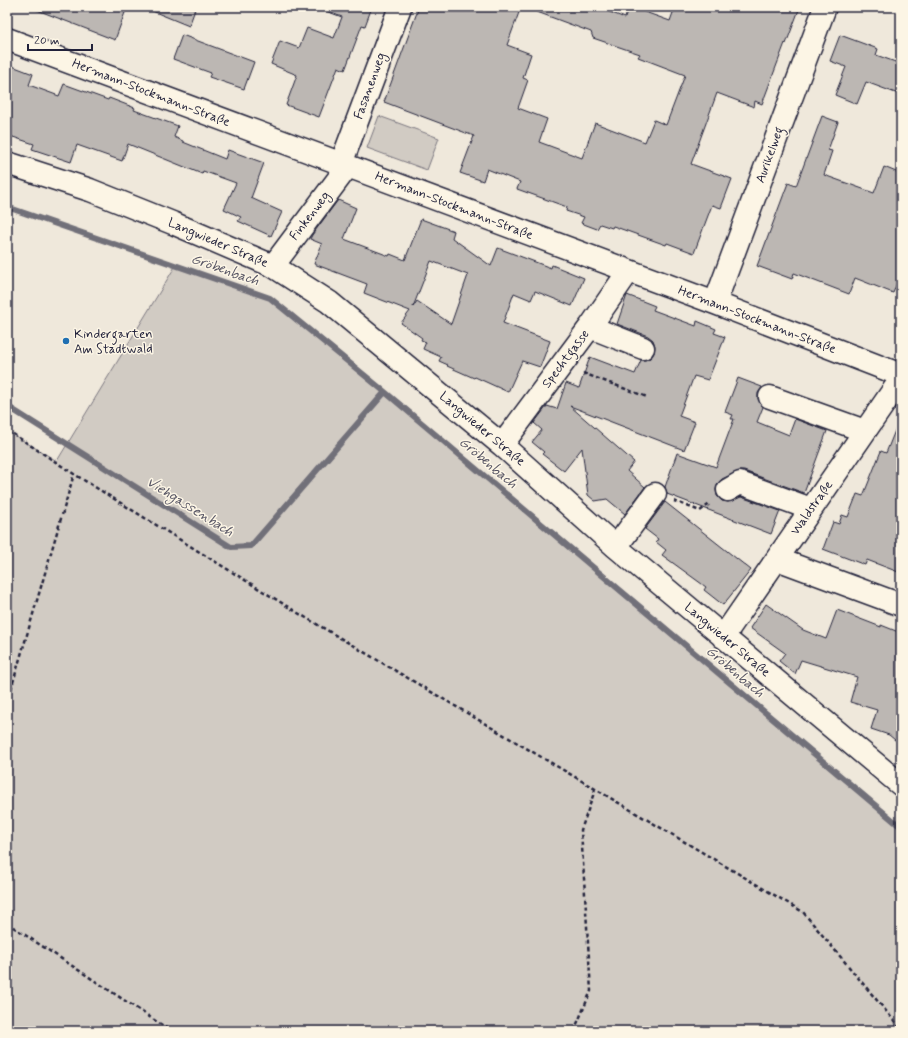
<svg xmlns="http://www.w3.org/2000/svg" width="908" height="1038" font-family="Mynerve,sans-serif">
	<style>
		.green { fill: #d1cbc3; stroke: #7a767f }
		.lines { fill: none; stroke-linecap: round; stroke-linejoin: round }
		.stream { stroke: #716f79; stroke-width: 6 }
		.building { fill: #bcb7b3; stroke: #22223b; fill-rule: evenodd }
		.minor-casing { stroke: #22223b; stroke-width: 25 }
		.path { stroke: #22223b; stroke-width: 2.5; stroke-dasharray: 4 3; stroke-linecap: butt }
		.minor { stroke: #fcf5e5; stroke-width: 22 }
		.poi-dot { fill: #1f6fb2; stroke: #fcf5e5; stroke-width: 1.5 }
		.labels { text-anchor: middle; dominant-baseline: central; stroke-width: 3; stroke-linejoin: round; paint-order: stroke }
		.street-label { font-size: 13px; fill: #22223b; stroke: #fcf5e5 }
		.poi-label { font-size: 13px; fill: #22223b; stroke: #fcf5e5; text-anchor: start }
		.water-label { font-size: 14px; font-style: italic; fill: #575564; stroke: #fcf5e5 }
	</style>
	<rect width="100%" height="100%" fill="#efe8db"/>
	<filter id="ink" filterUnits="userSpaceOnUse"><feTurbulence type="fractalNoise" baseFrequency=".025" numOctaves="2"/><feDisplacementMap in="SourceGraphic" scale="8" xChannelSelector="R" yChannelSelector="G"/><feConvolveMatrix kernelMatrix="1 2 1 2 8 2 1 2 1" color-interpolation-filters="sRGB"/></filter>
	<g filter="url(#ink)">
		<path class="green" d="M 379,116 L 439,138 L 427,170 L 367,148 Z
			M 176,265 L 270,298 L 385,392 L 901,827 L 901,1031 L 7,1031 L 7,431 L 57,461 Z"/>
		<g class="lines">
			<path class="stream" d="M 7,207 L 270,298 L 385,392 L 901,827
				M 7,406 L 231,547 L 251,546 L 385,392"/>
		</g>
		<path class="building" d="M 32,7 L 127,7 L 115,40 L 32,8 Z
			M 145,7 L 196,7 L 189,26 L 145,8 Z
			M 318,7 L 372,7 L 365,26 L 362,25 L 345,70 L 338,67 L 319,117 L 286,105 L 297,75 L 271,64 L 280,41 L 299,48 L 307,28 L 334,38 L 342,17 L 318,8 Z
			M 419,7 L 521,7 L 507,45 L 531,54 L 523,78 L 528,80 L 518,108 L 547,119 L 539,142 L 582,158 L 595,123 L 645,142 L 654,120 L 666,125 L 685,75 L 638,57 L 640,54 L 593,38 L 591,32 L 529,9 L 530,7 L 597,7 L 625,18 L 629,7 L 631,7 L 670,21 L 675,7 L 800,7 L 786,44 L 785,43 L 762,104 L 755,101 L 754,107 L 717,93 L 691,164 L 732,179 L 721,208 L 712,205 L 694,253 L 667,243 L 666,245 L 613,226 L 612,228 L 600,224 L 597,229 L 581,223 L 584,217 L 566,211 L 567,207 L 517,189 L 520,182 L 487,169 L 483,181 L 460,173 L 474,136 L 384,102 Z
			M 182,35 L 254,62 L 244,89 L 209,77 L 211,73 L 173,59 Z
			M 840,35 L 878,49 L 876,55 L 901,64 L 901,95 L 866,82 L 857,104 L 835,95 L 846,67 L 830,61 Z
			M 7,64 L 33,74 L 29,85 L 59,96 L 64,84 L 108,100 L 109,98 L 135,108 L 134,110 L 178,126 L 174,137 L 183,141 L 183,142 L 225,159 L 228,150 L 264,163 L 251,198 L 282,212 L 271,236 L 238,221 L 241,217 L 224,209 L 236,183 L 203,171 L 202,174 L 128,144 L 122,161 L 77,145 L 71,162 L 32,149 L 34,144 L 13,137 L 7,137 Z
			M 822,116 L 838,122 L 828,150 L 832,151 L 824,175 L 874,193 L 884,167 L 901,174 L 901,273 L 893,293 L 855,278 L 849,294 L 794,273 L 792,279 L 757,266 L 788,183 L 796,186 Z
			M 338,200 L 356,208 L 344,239 L 389,256 L 390,254 L 405,260 L 421,219 L 454,231 L 452,238 L 491,266 L 498,248 L 551,268 L 552,265 L 584,278 L 572,306 L 535,291 L 531,300 L 514,293 L 503,323 L 550,341 L 540,367 L 522,361 L 508,392 L 475,377 L 474,378 L 447,366 L 448,365 L 439,361 L 441,357 L 423,349 L 426,342 L 421,340 L 422,338 L 401,323 L 410,311 L 364,293 L 367,284 L 314,264 L 322,244 L 310,239 L 312,235 ZM 431,261 L 468,275 L 451,324 L 417,301 L 413,307 Z
			M 627,295 L 655,306 L 653,310 L 696,326 L 697,321 L 716,329 L 714,333 L 725,337 L 708,380 L 694,376 L 679,416 L 695,422 L 684,450 L 570,406 L 634,462 L 627,471 L 645,487 L 625,514 L 607,499 L 595,501 L 588,495 L 582,448 L 564,471 L 542,454 L 544,452 L 532,442 L 542,430 L 534,423 L 547,406 L 557,409 L 566,383 L 579,388 L 590,357 L 635,374 L 641,360 L 645,360 L 650,358 L 654,353 L 655,346 L 653,340 L 648,336 L 617,324 Z
			M 738,378 L 762,387 L 758,393 L 758,399 L 763,407 L 757,422 L 789,435 L 795,419 L 827,431 L 804,493 L 744,471 L 739,471 L 722,479 L 717,484 L 716,490 L 717,496 L 722,501 L 728,502 L 741,497 L 780,511 L 771,534 L 667,494 L 665,487 L 677,453 L 716,467 L 734,419 L 731,419 L 733,415 L 725,412 Z
			M 900,418 L 901,418 L 901,573 L 867,560 L 865,565 L 823,549 L 833,522 L 839,524 L 842,515 L 848,517 L 857,494 L 863,496 L 881,451 L 886,453 Z
			M 665,502 L 751,570 L 723,605 L 704,590 L 706,587 L 662,555 L 666,550 L 656,542 L 658,539 L 645,529 Z
			M 766,604 L 803,630 L 826,639 L 837,610 L 881,627 L 881,625 L 901,633 L 901,745 L 889,735 L 871,729 L 877,710 L 850,702 L 857,677 L 801,660 L 795,674 L 779,661 L 785,653 L 750,628 Z"/>
		<g class="lines">
			<g class="minor-casing">
				<path id="minor" d="M 7,39 L 715,303 L 901,375
					M 7,163 L 90,190 L 175,224 L 273,266 L 329,302 L 502,445 L 616,547 L 901,785
					M 341,164 L 400,7
					M 273,266 L 348,166
					M 715,303 L 825,7
					M 590,327 L 643,348
					M 770,397 L 865,431
					M 502,445 L 590,327 L 628,272
					M 728,490 L 740,483 L 811,509
					M 616,547 L 655,494
					M 777,559 L 901,605
					M 723,637 L 901,379"/>
			</g>
			<path class="path" d="M 583,373 L 647,397
				M 7,430 L 74,474 L 298,613 L 803,912 L 901,1029
				M 674,501 L 700,511 L 711,503
				M 7,703 L 74,474
				M 7,923 L 171,1031
				M 574,1031 L 591,991 L 581,830 L 595,790"/>
			<use href="#minor" class="minor"/>
		</g>
	</g>
	<circle class="poi-dot" cx="66" cy="341" r="4"/>
	<g class="labels">
		<g class="street-label">
			<text transform="translate(370 86) rotate(-70)">Fasanenweg</text>
			<text transform="translate(151 93) rotate(21)">Hermann-Stockmann-Straße</text>
			<text transform="translate(770 155) rotate(-70)">Aurikelweg</text>
			<text transform="translate(454 206) rotate(21)">Hermann-Stockmann-Straße</text>
			<text transform="translate(310 216) rotate(-53)">Finkenweg</text>
			<text transform="translate(218 243) rotate(23)">Langwieder Straße</text>
			<text transform="translate(757 320) rotate(21)">Hermann-Stockmann-Straße</text>
			<text transform="translate(566 359) rotate(-53)">Spechtgasse</text>
			<text transform="translate(482 429) rotate(40)">Langwieder Straße</text>
			<text transform="translate(812 508) rotate(-55)">Waldstraße</text>
			<text transform="translate(727 640) rotate(40)">Langwieder Straße</text>
		</g>
		<g class="poi-label">
			<text x="74" y="334">Kindergarten<tspan x="74" dy="15">Am Stadtwald</tspan></text>
		</g>
		<g class="water-label">
			<text transform="translate(225 270) rotate(19)">Gröbenbach</text>
			<text transform="translate(488 463) rotate(40)">Gröbenbach</text>
			<text transform="translate(190 507) rotate(32)">Viehgassenbach</text>
			<text transform="translate(735 672) rotate(40)">Gröbenbach</text>
		</g>
	</g>
	<rect width="908" height="1038" fill="none" stroke="#fcf5e5" stroke-width="24"/>
	<rect x="12" y="12" width="884" height="1014" fill="none" stroke="#22223b" stroke-width="1.5" filter="url(#ink)"/>
	<path d="M28 44v6h64v-6" fill="none" stroke="#22223b" stroke-width="2"/>
	<text x="34" y="44" font-size="12" fill="#22223b" stroke="#fcf5e5" stroke-width="3" paint-order="stroke">20 m</text>
</svg>
